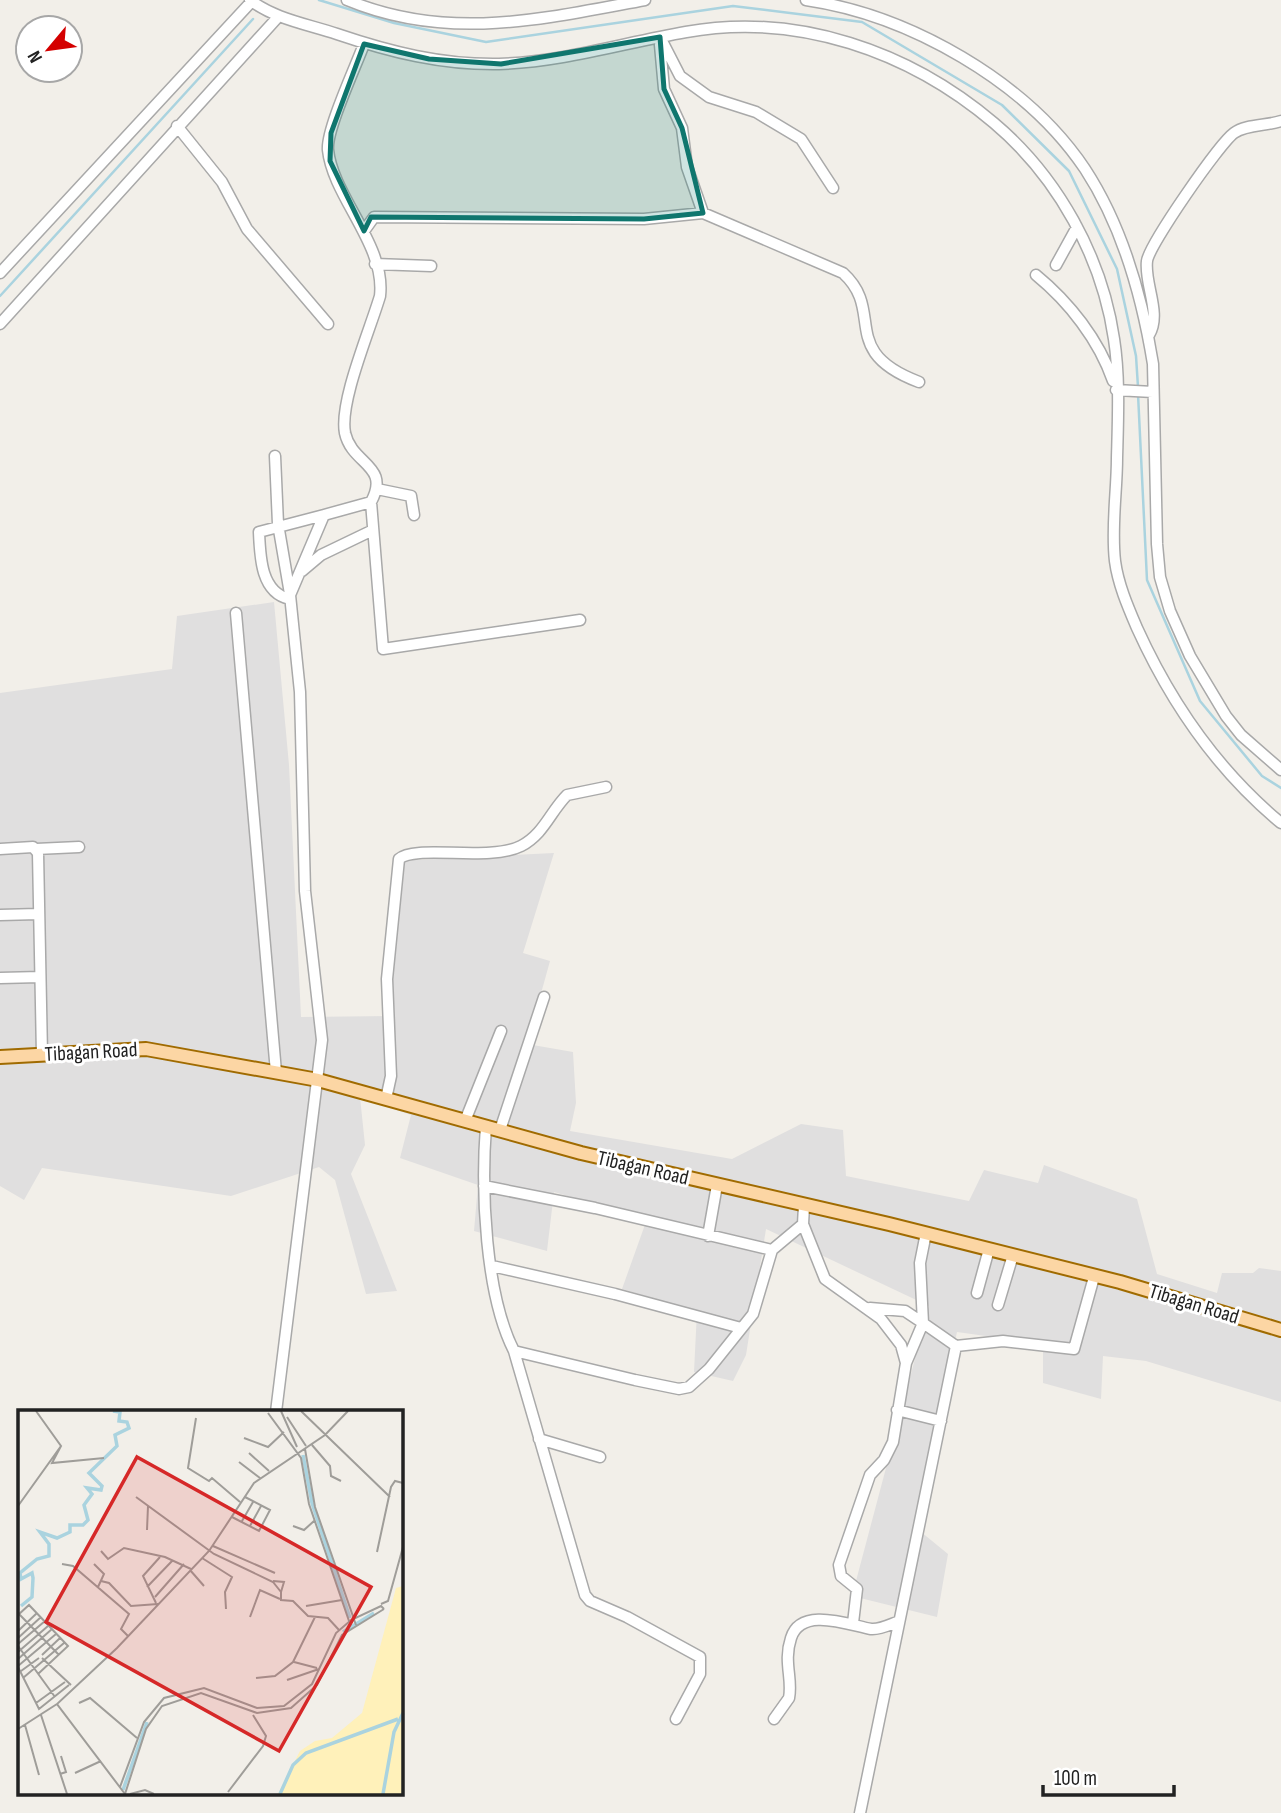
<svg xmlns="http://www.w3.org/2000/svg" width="1281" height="1813" font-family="'Sofia Sans Condensed',sans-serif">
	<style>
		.residential { fill: #e0dfdf }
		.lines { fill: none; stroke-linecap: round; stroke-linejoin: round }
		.stream { stroke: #aad3df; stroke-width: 2.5 }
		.minor-casing { stroke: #a9a9a9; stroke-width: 13 }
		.major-casing { stroke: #a06b00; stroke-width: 16 }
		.minor { stroke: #fff; stroke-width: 10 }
		.major { stroke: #fcd6a4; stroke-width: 12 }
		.marked { fill: #0f766e; fill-opacity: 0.2; stroke: #0f766e; stroke-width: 5; stroke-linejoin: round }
		.labels { text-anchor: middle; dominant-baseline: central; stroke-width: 6; stroke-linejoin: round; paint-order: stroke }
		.street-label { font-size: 21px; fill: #222; stroke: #fff }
		.inset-river { fill: none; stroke: #aad3df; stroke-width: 3.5 }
		.inset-road { fill: none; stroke: #9f9d99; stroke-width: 2 }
		.view { fill: #d62828; fill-opacity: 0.15; stroke: #d62828; stroke-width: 3.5 }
		.inset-edge { fill: none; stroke: #222; stroke-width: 3.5 }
	</style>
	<rect width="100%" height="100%" fill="#f2efe9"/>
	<path class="residential" d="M 274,602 L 289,765 L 301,1017 L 391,1016 L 395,861 L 554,853 L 523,953 L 550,961 L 527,1044 L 573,1052 L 576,1103 L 570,1131 L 732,1159 L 801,1124 L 843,1130 L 846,1176 L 969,1201 L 984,1170 L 1038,1183 L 1044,1165 L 1137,1199 L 1157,1274 L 1217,1293 L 1222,1273 L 1253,1273 L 1259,1268 L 1281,1271 L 1281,1402 L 1146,1361 L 1103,1356 L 1101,1399 L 1043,1383 L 1043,1344 L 957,1332 L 915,1527 L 948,1554 L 937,1617 L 852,1596 L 929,1306 L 766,1229 L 746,1355 L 733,1381 L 694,1372 L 697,1311 L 622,1289 L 647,1219 L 554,1192 L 547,1251 L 474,1231 L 478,1185 L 400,1158 L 411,1115 L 360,1097 L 365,1145 L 351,1174 L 397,1291 L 366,1294 L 335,1180 L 319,1167 L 231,1196 L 42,1168 L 24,1200 L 0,1186 L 0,693 L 172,669 L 177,616 Z"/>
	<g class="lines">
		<path class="stream" d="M 319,0 L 394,23 L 486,42 L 733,6 L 862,22 L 1002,105 L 1069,171 L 1117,269 L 1136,356 L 1138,387
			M 0,296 L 253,19
			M 1138,394 L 1147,580 L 1200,701 L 1262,776 L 1281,788"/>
		<g class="minor-casing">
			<path id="minor" d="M 250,0 C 275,19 307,24 337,34 C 390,52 442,65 499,64 C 563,62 623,43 686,32 C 797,12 909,51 994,123 C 1058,177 1102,257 1114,339 C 1120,377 1118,420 1117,458 C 1117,491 1111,527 1115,561 C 1118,584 1128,607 1137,628 C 1171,703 1217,770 1281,823
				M 347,0 C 448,42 542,19 645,0
				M 806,0 C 909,15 1026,81 1085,169 C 1123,227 1142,296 1153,364 L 1157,544 L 1160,577 L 1170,611 L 1190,656 L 1226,716 L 1241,735 L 1281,770
				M 660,37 L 680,76 L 709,97 L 756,112 L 801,139 L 833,188
				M 660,45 L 664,89 L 682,128 L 687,167 L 703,213
				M 177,126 L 222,182 L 247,229 L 328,324
				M 364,231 L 374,217 L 644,219 L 703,213 L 843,273 C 886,312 837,351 919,382
				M 375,264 L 431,266
				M 1056,265 L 1077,227
				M 0,273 L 253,0
				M 1036,275 C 1069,302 1099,340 1113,381
				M 0,324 L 278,17
				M 1149,335 C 1162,313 1144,284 1147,261 C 1149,245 1219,144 1234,133 C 1246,124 1267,126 1281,121
				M 1116,390 L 1153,392
				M 275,456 L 278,524 L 290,594
				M 377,489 L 411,496 L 414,515
				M 371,502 L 383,649 L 580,620
				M 302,571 L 321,555 L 373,530
				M 290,599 C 261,593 260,557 259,532 L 324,515
				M 236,613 L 276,1072
				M 0,849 L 33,847 L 38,853 L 42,1055
				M 36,849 L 79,847
				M 0,915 L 38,914
				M 0,978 L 40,977
				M 386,1099 L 391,1076 L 387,979 L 399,859 C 415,844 489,862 521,846 C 544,834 550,812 567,795 L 606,787
				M 465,1121 L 501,1031
				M 486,1126 C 481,1190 485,1294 514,1351 L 585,1595 L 590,1601 L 627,1617 L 700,1657 L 700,1674 L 676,1719
				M 500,1130 L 544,997
				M 484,1186 L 595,1208 L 772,1250
				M 804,1206 L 803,1224 L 825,1279 L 881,1319 L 901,1345 L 906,1363 L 893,1442 L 884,1460 L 870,1475 L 839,1565 L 841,1576 L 857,1589 L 853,1623
				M 926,1233 L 920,1263 L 923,1323 L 956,1346
				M 708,1236 L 717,1185
				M 492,1266 L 615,1294 L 741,1328
				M 977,1293 L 989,1249
				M 998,1305 L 1013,1255
				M 870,1308 L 905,1311 L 923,1323 L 906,1363
				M 514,1351 L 635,1380 L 679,1389 L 689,1387 L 709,1369 L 753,1314 L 772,1250 L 803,1224
				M 897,1410 L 941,1421
				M 276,1412 L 322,1040 L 305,891 L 300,692 L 290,595 L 324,515 L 371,502 C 391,465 352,465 345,433 C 339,402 370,330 380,296 C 386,245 333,197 328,150 C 326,130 356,66 364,44
				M 539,1439 L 600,1457
				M 774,1719 L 789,1698 C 793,1679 783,1662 791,1638 C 801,1606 849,1625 871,1629 C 879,1630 889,1625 897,1622
				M 860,1813 L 956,1346 L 1003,1341 L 1074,1349 L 1094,1277"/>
		</g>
		<g class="major-casing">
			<path id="major" d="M 0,1057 L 146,1049 L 318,1080 L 581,1153 L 889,1224 L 1120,1282 L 1281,1330"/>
		</g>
		<use href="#minor" class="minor"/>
		<use href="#major" class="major"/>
	</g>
	<path class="marked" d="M 660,37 L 664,89 L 682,128 L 703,213 L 644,219 L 371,217 L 364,231 L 330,161 L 331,133 L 364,44 L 429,59 L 501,64 Z"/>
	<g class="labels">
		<g class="street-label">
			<text transform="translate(91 1052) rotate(-3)">Tibagan Road</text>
			<text transform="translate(643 1168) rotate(13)">Tibagan Road</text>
			<text transform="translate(1194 1304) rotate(17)">Tibagan Road</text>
		</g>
	</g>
	<g transform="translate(18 1410)">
		<rect width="385" height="385" fill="#f2efe9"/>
		<path d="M 385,176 L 385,384 L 260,384 L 282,341 L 297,331 L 314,328 L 344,303 L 378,178 Z" fill="#fff1ba"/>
		<path class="inset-river" d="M 285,45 L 294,93 L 332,208M 3,196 L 14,187 L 15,168 L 14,163 L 3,169 L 2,163 L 19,149 L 31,146 L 31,134 L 22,122 L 39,128 L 52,122 L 52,115 L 65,115 L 70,110 L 66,95 L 74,84 L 69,78 L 83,80 L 84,76 L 71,63 L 99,36 L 97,25 L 111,18 L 109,12 L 101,11 L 102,2 L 95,1M 325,222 L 356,203M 105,380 L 129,312M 262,384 L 275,355 L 288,343 L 380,309M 365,384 L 376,322 L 385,303"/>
		<path class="inset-road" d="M 263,1 L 279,37M 283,1 L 372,87M 250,3 L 283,48 L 291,94 L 331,211M 269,7 L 288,36M 178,8 L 170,58 L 191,71 L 194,68 L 222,92M 226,28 L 250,37 L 266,22M 294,35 L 312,56 L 313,66 L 323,71M 43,36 L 34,53 L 86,48M 287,39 L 297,97 L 338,215M 231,43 L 251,61M 221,52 L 242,68M 118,87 L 196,144 L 255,172 L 263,182 L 263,190 L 275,191 L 290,206 L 310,208 L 321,220M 0,96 L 43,36 L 18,1M 214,107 L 241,121 L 252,100 L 227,87M 224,111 L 235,92M 232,116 L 243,96M 275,116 L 286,120 L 296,111M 129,120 L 130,96M 195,136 L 257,163M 83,141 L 90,149 L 106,138 L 147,147 L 173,159M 359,142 L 373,77 L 377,71 L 385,73M 184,148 L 214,167 L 207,182 L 208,199M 44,154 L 55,156 L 111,204 L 103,219 L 110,226M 76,154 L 86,164 L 80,177M 172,160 L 186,176M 83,171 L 91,173 L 113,196 L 140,194M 255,171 L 266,172 L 263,182M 129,177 L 155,150M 137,187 L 166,154M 138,193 L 125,166 L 142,147M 363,194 L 370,191 L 385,137M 288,196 L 324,190M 1,204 L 41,245M 0,205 L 11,195 L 50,236 L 20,264M 232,207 L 242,180 L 262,189M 0,221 L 19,203M 0,228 L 23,207M 0,234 L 27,211M 0,236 L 37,287M 0,242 L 30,216M 24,245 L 42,228M 24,248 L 53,275M 0,249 L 34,219M 276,252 L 299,258M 0,256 L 38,224M 0,257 L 21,299 L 51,275M 3,261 L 21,248M 5,268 L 46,233M 238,268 L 257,266 L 275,252 L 297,207M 269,270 L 301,259M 18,293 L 47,272M 61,293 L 72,288 L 119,328M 23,305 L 49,384M 7,315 L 21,365M 0,319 L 39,294M 57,363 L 83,351M 42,364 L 48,362 L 43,346M 102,377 L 126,312 L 146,288 L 186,278 L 239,298 L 266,296 L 294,274 L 318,223 L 333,210 L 363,196 L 366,199M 210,382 L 245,336 L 248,326 L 235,305M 107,384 L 128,319 L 144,296 L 183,283 L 239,303 L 273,298 L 299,275 L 324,225 L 366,199M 107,384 L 39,294 L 99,238 L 191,141 L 236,73 L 307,25 L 330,1M 112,384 L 127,380 L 136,384"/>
		<path class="view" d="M 119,47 L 353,177 L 261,341 L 28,212 Z"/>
		<rect width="385" height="385" class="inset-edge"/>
	</g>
	<g transform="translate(49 49) rotate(241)"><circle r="33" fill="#ffffff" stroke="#a7a7a7" stroke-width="2"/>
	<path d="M0-5L12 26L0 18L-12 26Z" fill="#d40000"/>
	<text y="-10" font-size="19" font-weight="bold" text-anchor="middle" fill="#222222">N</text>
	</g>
	<path d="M1043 1785v10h131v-10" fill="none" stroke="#222222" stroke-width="3.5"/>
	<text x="1054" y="1785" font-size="21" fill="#222222" stroke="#ffffff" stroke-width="5" paint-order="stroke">100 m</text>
</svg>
